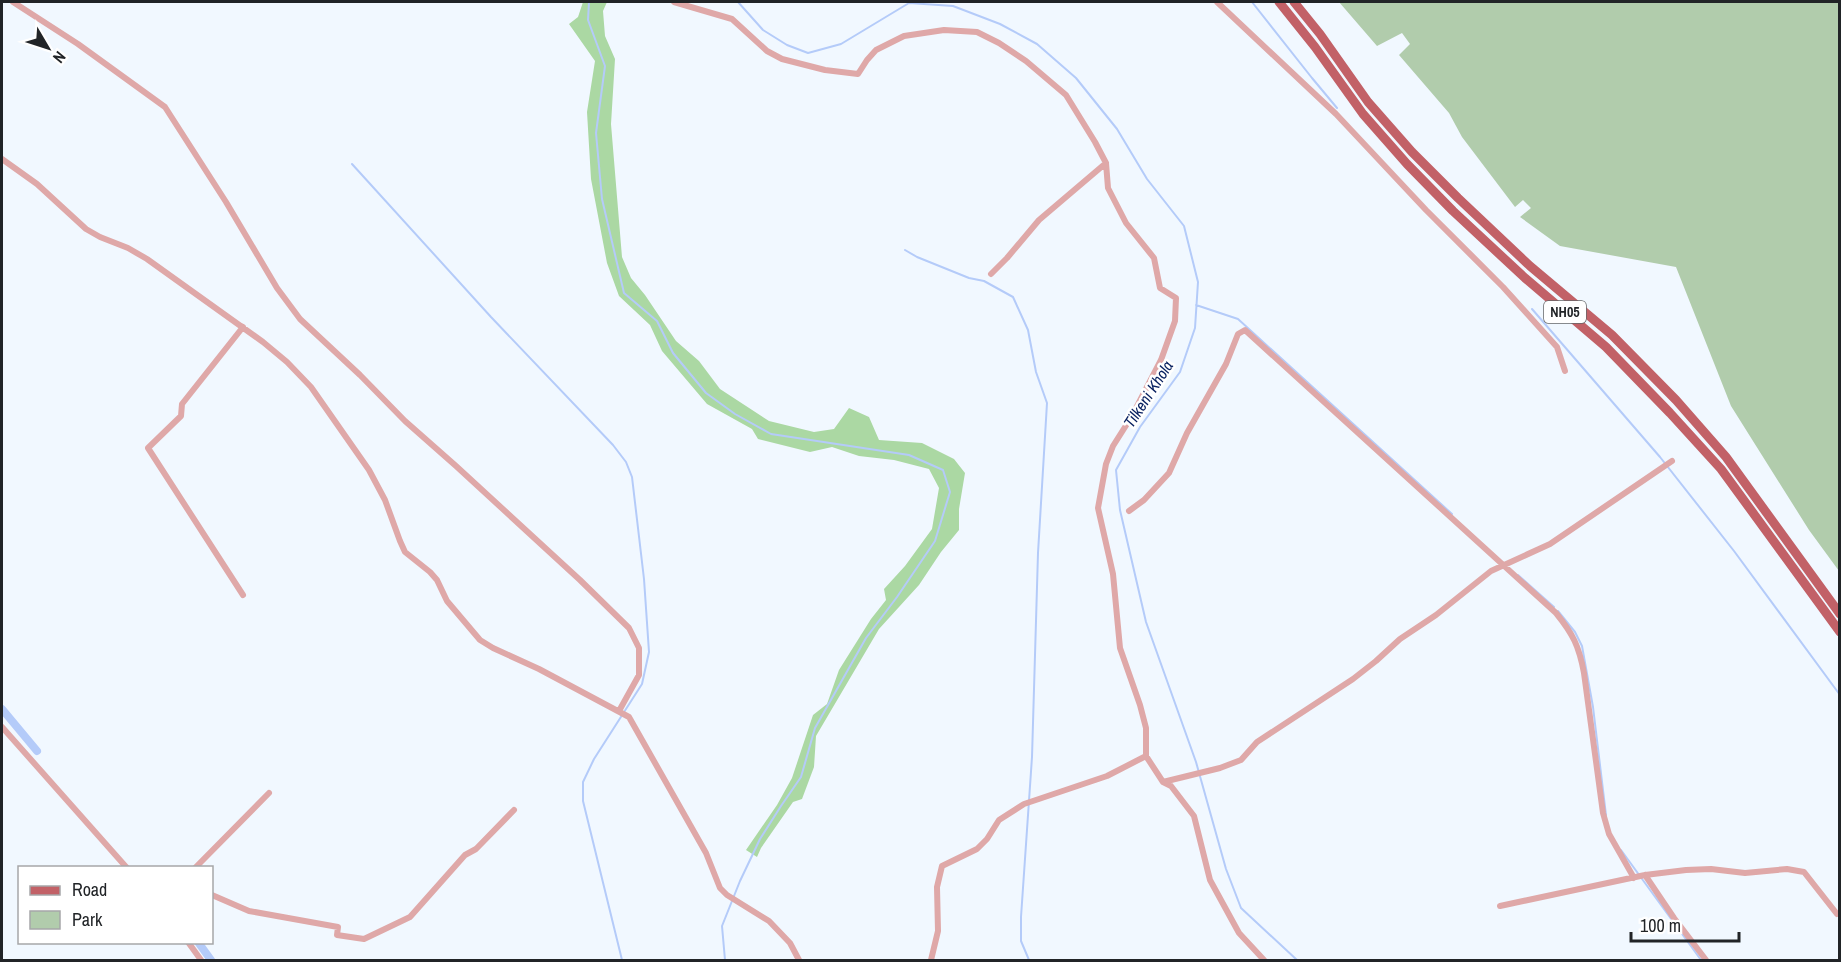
<svg xmlns="http://www.w3.org/2000/svg" width="1841" height="962" font-family="'Archivo Narrow',sans-serif">
	<style>
		.green { fill: #b1ccac }
		.forest { fill: #abd8a3 }
		.lines { fill: none; stroke-linecap: round; stroke-linejoin: round }
		.stream { stroke: #b4cbf9; stroke-width: 2 }
		.canal { stroke: #b4cbf9; stroke-width: 8 }
		.minor { stroke: #dfa8a8; stroke-width: 6 }
		.primary { stroke: #c26167; stroke-width: 9 }
		.labels { text-anchor: middle; dominant-baseline: central; stroke-width: 5; stroke-linejoin: round; paint-order: stroke }
		.shield { fill: #fff; stroke: #646668; stroke-width: 1.5 }
		.shield-label { font-size: 14px; font-weight: bold; fill: #212427 }
		.water-label { font-size: 16px; font-style: italic; fill: #0a2261; stroke: #fff }
	</style>
	<rect width="100%" height="100%" fill="#f1f8ff"/>
	<path class="green" d="M 1339,2 L 1839,2 L 1839,571 L 1809,530 L 1731,406 L 1676,267 L 1560,246 L 1520,217 L 1531,208 L 1523,200 L 1515,207 L 1462,137 L 1449,113 L 1399,55 L 1410,44 L 1402,33 L 1377,46 Z"/>
	<path class="forest" d="M 583,2 L 607,2 L 603,11 L 605,36 L 615,59 L 611,124 L 622,257 L 631,278 L 645,295 L 676,341 L 699,361 L 720,389 L 769,421 L 814,432 L 834,429 L 849,408 L 869,417 L 879,440 L 922,443 L 954,459 L 965,473 L 959,509 L 959,530 L 941,552 L 919,585 L 879,629 L 816,736 L 814,767 L 802,799 L 793,802 L 761,848 L 757,857 L 746,850 L 777,805 L 792,778 L 813,715 L 827,704 L 839,670 L 871,619 L 886,600 L 884,589 L 905,566 L 932,529 L 939,488 L 929,469 L 894,460 L 859,456 L 832,447 L 810,452 L 758,439 L 752,429 L 707,404 L 662,351 L 650,325 L 619,296 L 607,263 L 591,179 L 587,112 L 595,61 L 569,24 L 578,17 Z"/>
	<g class="lines">
		<path class="stream" d="M 589,2 L 588,20 L 605,66 L 596,133 L 602,199 L 624,293 L 657,321 L 673,353 L 706,393 L 735,414 L 771,434 L 909,455 L 943,470 L 950,492 L 935,541 L 897,597 L 866,638 L 815,728 L 801,777 L 781,806 L 760,839 L 740,881 L 722,926 L 725,960
			M 738,2 L 763,30 L 787,45 L 808,53 L 841,44 L 909,3 L 953,6 L 1000,24 L 1037,44 L 1076,78 L 1117,129 L 1147,179 L 1184,226 L 1198,282 L 1195,328 L 1180,372 L 1140,427 L 1116,470 L 1120,510 L 1146,622 L 1196,762 L 1226,869 L 1241,908 L 1297,960
			M 1252,2 L 1312,78 L 1337,108
			M 352,164 L 491,317 L 613,445 L 626,462 L 632,477 L 644,579 L 649,652 L 642,684 L 594,759 L 583,782 L 583,801 L 622,960
			M 905,250 L 917,257 L 969,278 L 984,281 L 1013,297 L 1028,330 L 1036,372 L 1047,403 L 1038,553 L 1032,757 L 1021,917 L 1021,941 L 1029,960
			M 1196,305 L 1238,319 L 1452,514
			M 1532,309 L 1660,457 L 1734,551 L 1840,695
			M 1518,575 L 1554,607
			M 1558,611 L 1575,632 L 1582,646 L 1593,707 L 1606,815
			M 1621,850 L 1701,960"/>
		<path class="canal" d="M 2,709 L 37,751
			M 198,942 L 211,960"/>
		<path class="minor" d="M 13,2 L 78,44 L 165,107 L 226,202 L 277,288 L 300,319 L 360,375 L 405,421 L 456,466 L 580,580 L 629,628 L 639,648 L 639,675 L 619,711
			M 674,2 L 732,19 L 767,51 L 782,59 L 825,70 L 858,74 L 867,60 L 876,50 L 904,36 L 944,30 L 977,32 L 999,43 L 1026,61 L 1066,95 L 1095,142 L 1106,163 L 1108,188 L 1126,223 L 1154,258 L 1160,288 L 1176,298 L 1175,321 L 1161,360 L 1132,416 L 1113,446 L 1106,464 L 1098,508 L 1113,574 L 1120,648 L 1140,705 L 1146,728 L 1146,756
			M 1217,2 L 1336,114 L 1426,210 L 1503,287 L 1557,347 L 1565,371
			M 2,159 L 37,184 L 86,229 L 100,237 L 128,248 L 147,259 L 263,342 L 287,362 L 311,387 L 369,470 L 385,500 L 400,541 L 405,552 L 430,572 L 437,580 L 447,601 L 480,640 L 493,648 L 539,669 L 629,717 L 706,853 L 720,888 L 727,895 L 769,921 L 790,943 L 799,960
			M 991,274 L 1007,258 L 1039,220 L 1106,163
			M 243,327 L 182,404 L 181,416 L 148,448 L 243,595
			M 1129,511 L 1144,500 L 1169,473 L 1187,433 L 1226,364 L 1238,334 L 1245,330 L 1556,613 C 1573,634 1579,646 1584,673 L 1603,813 L 1609,834 L 1634,878
			M 2,727 L 127,868
			M 1163,782 L 1220,768 L 1241,760 L 1257,742 L 1353,679 L 1376,661 L 1400,639 L 1436,615 L 1491,571 L 1550,544 L 1672,461
			M 195,868 L 269,793
			M 1645,875 L 1674,918 L 1706,960
			M 212,895 L 249,911 L 338,927 L 337,935 L 364,939 L 410,917 L 465,855 L 476,849 L 514,810
			M 1500,906 L 1645,875 L 1686,870 L 1711,869 L 1745,873 L 1787,869 L 1804,872 L 1837,914
			M 188,942 L 201,960
			M 931,960 L 938,931 L 937,887 L 942,866 L 977,849 L 987,839 L 999,820 L 1024,804 L 1107,776 L 1146,756 L 1163,782 L 1171,786 L 1194,816 L 1210,880 L 1239,933 L 1264,960"/>
		<path class="primary" d="M 1279,2 L 1315,47 L 1363,114 L 1407,164 L 1453,211 L 1525,278 L 1606,347 L 1670,413 L 1721,469 L 1840,632
			M 1294,2 L 1320,34 L 1368,102 L 1412,152 L 1458,198 L 1530,266 L 1612,335 L 1676,400 L 1726,457 L 1840,614"/>
	</g>
	<g class="labels">
		<rect class="shield" x="1544" y="301" width="42" height="22" rx="4.5"/>
		<g class="shield-label">
			<text x="1565" y="312">NH05</text>
		</g>
		<g class="water-label">
			<text transform="translate(1148 394) rotate(-57)">Tilkeni Khola</text>
		</g>
	</g>
	<rect width="1841" height="962" fill="none" stroke="#212427" stroke-width="6"/>
	<rect x="18" y="866" width="195" height="78" fill="#ffffff" stroke="#a6a7a9" stroke-width="1.5"/>
	<rect x="30" y="886" width="30" height="9" fill="#c26167" stroke="#a6a7a9" stroke-width="1.5"/>
	<text x="72" y="896" font-size="18" fill="#212427">Road</text>
	<rect x="30" y="911" width="30" height="18" fill="#b1ccac" stroke="#a6a7a9" stroke-width="1.5"/>
	<text x="72" y="926" font-size="18" fill="#212427">Park</text>
	<g transform="translate(48 48) rotate(129)" stroke="#ffffff" stroke-width="4.5" paint-order="stroke">
	<path d="M0-4.5L10 22L0 15L-10 22Z" fill="#212427"/>
	<text y="-9" font-size="16" font-weight="bold" text-anchor="middle" fill="#212427">N</text>
	</g>
	<path d="M1631 932v9h108v-9" fill="none" stroke="#212427" stroke-width="3"/>
	<text x="1640" y="932" font-size="18" fill="#212427" stroke="#ffffff" stroke-width="4.5" paint-order="stroke">100 m</text>
</svg>
